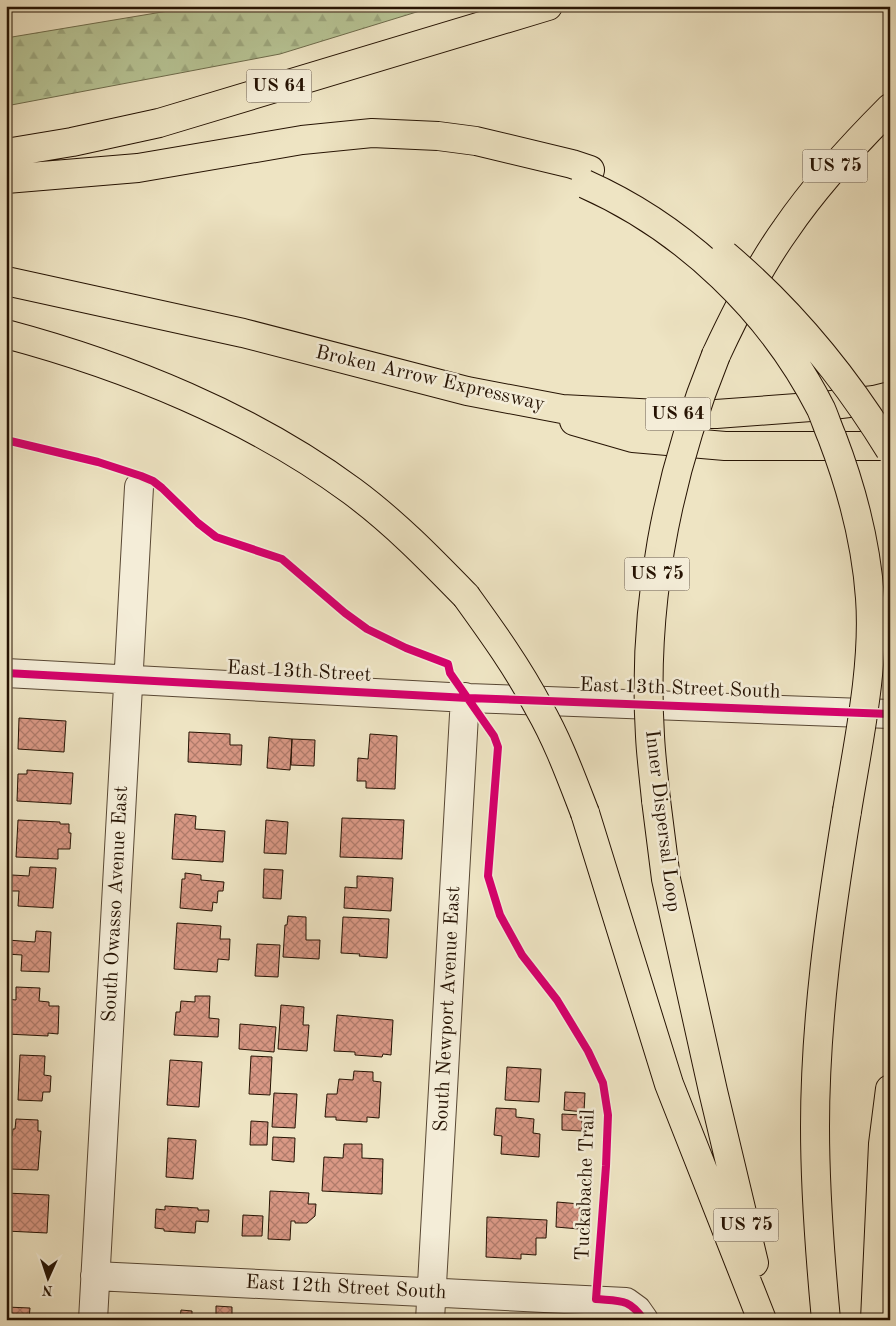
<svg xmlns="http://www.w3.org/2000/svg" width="896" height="1326" font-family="'Old Standard TT',serif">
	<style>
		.forest { fill: url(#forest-firs); stroke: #6e6c4c }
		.building { fill: url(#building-cross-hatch); stroke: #261303 }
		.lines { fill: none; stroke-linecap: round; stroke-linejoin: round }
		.minor-casing { stroke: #584733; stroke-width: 30 }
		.highway-casing { stroke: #261303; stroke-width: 30 }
		.minor { stroke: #f4edd8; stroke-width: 28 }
		.highway { stroke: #eee4c3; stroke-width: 28 }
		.highway-bridge-casing { stroke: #261303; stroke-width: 30; stroke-linecap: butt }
		.highway-bridge { stroke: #eee4c3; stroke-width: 28 }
		.cycleway-casing { stroke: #f4edd8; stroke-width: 11 }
		.cycleway { stroke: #d6006c; stroke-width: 8 }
		.labels { text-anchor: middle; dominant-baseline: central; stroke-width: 5; stroke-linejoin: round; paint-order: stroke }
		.shield { fill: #f4edd8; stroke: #645443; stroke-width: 1 }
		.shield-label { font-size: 19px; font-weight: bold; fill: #261303 }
		.street-label { font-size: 20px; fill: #261303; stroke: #f4edd8 }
	</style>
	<defs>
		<pattern id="forest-firs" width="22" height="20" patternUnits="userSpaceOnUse" patternTransform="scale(1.25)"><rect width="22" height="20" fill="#b7c495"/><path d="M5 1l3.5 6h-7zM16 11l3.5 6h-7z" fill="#9da87f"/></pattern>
		<pattern id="building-cross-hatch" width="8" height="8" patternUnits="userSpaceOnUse" patternTransform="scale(1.25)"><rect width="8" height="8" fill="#d99885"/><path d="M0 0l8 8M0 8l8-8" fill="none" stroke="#b07b6b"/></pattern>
	</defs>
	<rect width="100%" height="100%" fill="#eee4c3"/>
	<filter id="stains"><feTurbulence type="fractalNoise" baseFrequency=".004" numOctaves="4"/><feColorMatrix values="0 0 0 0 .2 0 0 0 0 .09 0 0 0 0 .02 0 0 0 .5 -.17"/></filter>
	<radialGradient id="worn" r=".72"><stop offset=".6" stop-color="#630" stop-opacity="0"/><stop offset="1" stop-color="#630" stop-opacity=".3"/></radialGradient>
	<path class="forest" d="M 198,6 L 436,6 L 280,54 L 6,106 L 6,38 Z"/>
	<path class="building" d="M 19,718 L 66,721 L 64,752 L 18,749 Z
		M 189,732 L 230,734 L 230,745 L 242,745 L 241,765 L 188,762 Z
		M 370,734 L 397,736 L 395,789 L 366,788 L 366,781 L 357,781 L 358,758 L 368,759 Z
		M 269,737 L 292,739 L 290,770 L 267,768 Z
		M 292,739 L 315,740 L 314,766 L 291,765 Z
		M 27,770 L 73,773 L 71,804 L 17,801 L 18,774 L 27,774 Z
		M 175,814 L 196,816 L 195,829 L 225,831 L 223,862 L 172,859 Z
		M 342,818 L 404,820 L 402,859 L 340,857 Z
		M 18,820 L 60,822 L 60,824 L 69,824 L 69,833 L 71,833 L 70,849 L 58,849 L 58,859 L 16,857 Z
		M 266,820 L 288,822 L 286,854 L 264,853 Z
		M 30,867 L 56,868 L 53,908 L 18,906 L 19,891 L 11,891 L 12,875 L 29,876 Z
		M 264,869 L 283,870 L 281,899 L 263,898 Z
		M 185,873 L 201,875 L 201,880 L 224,882 L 223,891 L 218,891 L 217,903 L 213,902 L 212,911 L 180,908 L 182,879 L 185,879 Z
		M 357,876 L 393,878 L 391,911 L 344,908 L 345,887 L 357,888 Z
		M 288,916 L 306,917 L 306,940 L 320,940 L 319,959 L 283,957 L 285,925 L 287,925 Z
		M 343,917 L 389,919 L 387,958 L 359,956 L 360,954 L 341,953 Z
		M 177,923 L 221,926 L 220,939 L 230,939 L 229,960 L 218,959 L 217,972 L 174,969 Z
		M 36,931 L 51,932 L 49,972 L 21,971 L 22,955 L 6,954 L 7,940 L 35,942 Z
		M 257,944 L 280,945 L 278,977 L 255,976 Z
		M 16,987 L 40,988 L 39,1001 L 49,1002 L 49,1006 L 59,1006 L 58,1034 L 48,1033 L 48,1036 L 6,1034 L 6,999 L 16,1000 Z
		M 195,996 L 210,996 L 209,1018 L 219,1019 L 218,1037 L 174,1035 L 176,1012 L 180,1012 L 181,1001 L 195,1002 Z
		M 281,1005 L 304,1007 L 303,1025 L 309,1025 L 307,1051 L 278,1049 Z
		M 337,1015 L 393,1020 L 391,1055 L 383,1054 L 382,1057 L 355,1055 L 355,1052 L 334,1051 Z
		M 240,1024 L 276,1027 L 274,1052 L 239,1049 Z
		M 20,1055 L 45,1056 L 44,1075 L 51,1076 L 50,1092 L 43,1092 L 42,1101 L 18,1100 Z
		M 251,1056 L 272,1057 L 270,1095 L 249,1094 Z
		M 170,1060 L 202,1062 L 199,1107 L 167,1105 Z
		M 507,1067 L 541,1069 L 539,1102 L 505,1100 Z
		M 354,1071 L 373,1072 L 373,1081 L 381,1082 L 379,1118 L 367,1117 L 367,1122 L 336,1120 L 336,1117 L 325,1117 L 327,1094 L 337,1094 L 339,1079 L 353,1080 Z
		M 565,1092 L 585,1093 L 584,1112 L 564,1110 Z
		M 274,1093 L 297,1094 L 295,1128 L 272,1127 Z
		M 496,1108 L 516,1109 L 516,1117 L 534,1119 L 533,1133 L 540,1134 L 539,1157 L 501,1154 L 502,1136 L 494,1135 Z
		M 562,1114 L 582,1115 L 582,1131 L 562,1130 Z
		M 16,1119 L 38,1120 L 38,1131 L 41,1131 L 38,1170 L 10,1169 L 10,1159 L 6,1159 L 6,1135 L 12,1136 L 13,1129 L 15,1129 Z
		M 251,1121 L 268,1122 L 267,1145 L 250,1145 Z
		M 273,1137 L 295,1138 L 294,1162 L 272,1160 Z
		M 168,1138 L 196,1140 L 193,1179 L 166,1177 Z
		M 344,1144 L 362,1144 L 362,1158 L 383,1159 L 382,1194 L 322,1191 L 324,1157 L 343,1158 Z
		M 270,1191 L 309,1193 L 308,1204 L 316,1204 L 315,1216 L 307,1223 L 295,1223 L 295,1221 L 291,1221 L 290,1240 L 268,1239 Z
		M 6,1193 L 49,1195 L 47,1233 L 6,1231 Z
		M 557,1202 L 580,1204 L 579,1229 L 556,1227 Z
		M 165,1206 L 198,1208 L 198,1210 L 209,1210 L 208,1222 L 196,1221 L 195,1233 L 164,1231 L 164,1229 L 155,1228 L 156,1209 L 165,1210 Z
		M 243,1215 L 263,1216 L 262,1236 L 242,1236 Z
		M 487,1217 L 547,1220 L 546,1238 L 536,1238 L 536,1255 L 521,1254 L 521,1259 L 486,1257 Z
		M 216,1306 L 232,1307 L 232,1317 L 216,1316 Z
		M 6,1307 L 30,1308 L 29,1319 L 39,1320 L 6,1320 Z
		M 181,1310 L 192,1311 L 192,1318 L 203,1320 L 156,1320 L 168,1320 L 169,1317 L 180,1318 Z
		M 311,1317 L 370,1320 L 311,1320 Z"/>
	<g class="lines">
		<g class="minor-casing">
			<path id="minor" d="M 6,673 L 468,698 L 890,714
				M 95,1276 L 626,1302 L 637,1310 L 644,1320
				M 93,1320 L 139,487
				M 430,1320 L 465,697"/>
		</g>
		<g class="highway-casing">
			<path id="highway" d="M 6,153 L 72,142 L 159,123 L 548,6
				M 6,179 L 138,168 L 302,140 L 372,133 L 438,136 L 476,141 L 572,164 L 590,170
				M 6,281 L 243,333 L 467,391 L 562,409 L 658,414 L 716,414 L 824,406 L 874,400 L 890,396
				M 6,334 C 126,366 252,417 352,491 C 394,522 430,559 466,596
				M 716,355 C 736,312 758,268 786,229 C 816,185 852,146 890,108
				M 574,421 L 633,438 L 725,446 L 890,446
				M 656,800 L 666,879 L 713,1091 L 754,1263
				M 585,813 L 669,1084 L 762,1320
				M 826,1320 C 820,1256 815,1191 815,1127 C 815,1021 830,915 847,811
				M 875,1320 L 883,1144 L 890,1089"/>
		</g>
		<use href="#minor" class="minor"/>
		<use href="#highway" class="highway"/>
		<g class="highway-bridge-casing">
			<path id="highway-bridge" d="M 585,184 C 686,229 771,311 821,409 C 825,418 828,428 832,437 C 852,489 866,542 870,598 C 875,666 858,743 847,811
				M 725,255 C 790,310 846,378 890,450
				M 466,596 C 492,632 518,668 539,708 C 558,741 571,777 585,813
				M 656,800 C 654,779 651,757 650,736 C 642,606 667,476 716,355"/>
		</g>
		<use href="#highway-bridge" class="highway-bridge"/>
		<g class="cycleway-casing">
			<path id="cycleway" d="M 6,440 L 98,462 L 141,476 L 153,481 L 162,488 L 198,523 L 216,537 L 282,559 L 345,613 L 367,629 L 406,648 L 448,664 L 450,673 L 494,736 L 498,747 L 488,876 L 500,915 L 522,955 L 557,1000 L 588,1051 L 603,1083 L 608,1115 L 606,1166 L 596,1299 C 620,1301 629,1298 644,1320
				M 6,673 L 468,698 L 890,714"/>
		</g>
		<use href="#cycleway" class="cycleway"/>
	</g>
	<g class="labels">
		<g class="shield">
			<rect x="246.5" y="69.5" width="65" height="33" rx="4"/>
			<rect x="802.5" y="149.5" width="65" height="33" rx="4"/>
			<rect x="645.5" y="397.5" width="65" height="33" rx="4"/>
			<rect x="624.5" y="557.5" width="65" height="33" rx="4"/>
			<rect x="713.5" y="1208.5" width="65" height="33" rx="4"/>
		</g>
		<g class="shield-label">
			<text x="279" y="86">US 64</text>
			<text x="835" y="166">US 75</text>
			<text x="678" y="414">US 64</text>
			<text x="657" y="574">US 75</text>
			<text x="746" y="1225">US 75</text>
		</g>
		<g class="street-label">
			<text transform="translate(430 379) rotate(13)">Broken Arrow Expressway</text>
			<text transform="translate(299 672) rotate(3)">East 13th Street</text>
			<text transform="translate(680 689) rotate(2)">East 13th Street South</text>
			<text transform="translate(662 821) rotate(83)">Inner Dispersal Loop</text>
			<text transform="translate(116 904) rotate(-87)">South Owasso Avenue East</text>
			<text transform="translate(448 1009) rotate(-87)">South Newport Avenue East</text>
			<text transform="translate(586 1185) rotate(-88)">Tuckabache Trail</text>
			<text transform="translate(346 1288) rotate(3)">East 12th Street South</text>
		</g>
	</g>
	<rect width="896" height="1326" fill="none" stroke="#eee4c3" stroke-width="25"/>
	<rect x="8" y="8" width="881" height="1311" fill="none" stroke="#261303" stroke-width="2.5"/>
	<rect x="12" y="12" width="871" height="1301" fill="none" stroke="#261303"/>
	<g transform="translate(48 1278) rotate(183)" stroke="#f4edd8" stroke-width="4" paint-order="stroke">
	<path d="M0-4L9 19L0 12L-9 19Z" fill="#261303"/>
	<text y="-8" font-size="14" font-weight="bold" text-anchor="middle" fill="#261303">N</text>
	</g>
	<rect width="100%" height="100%" filter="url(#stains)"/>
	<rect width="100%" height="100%" fill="url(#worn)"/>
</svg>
